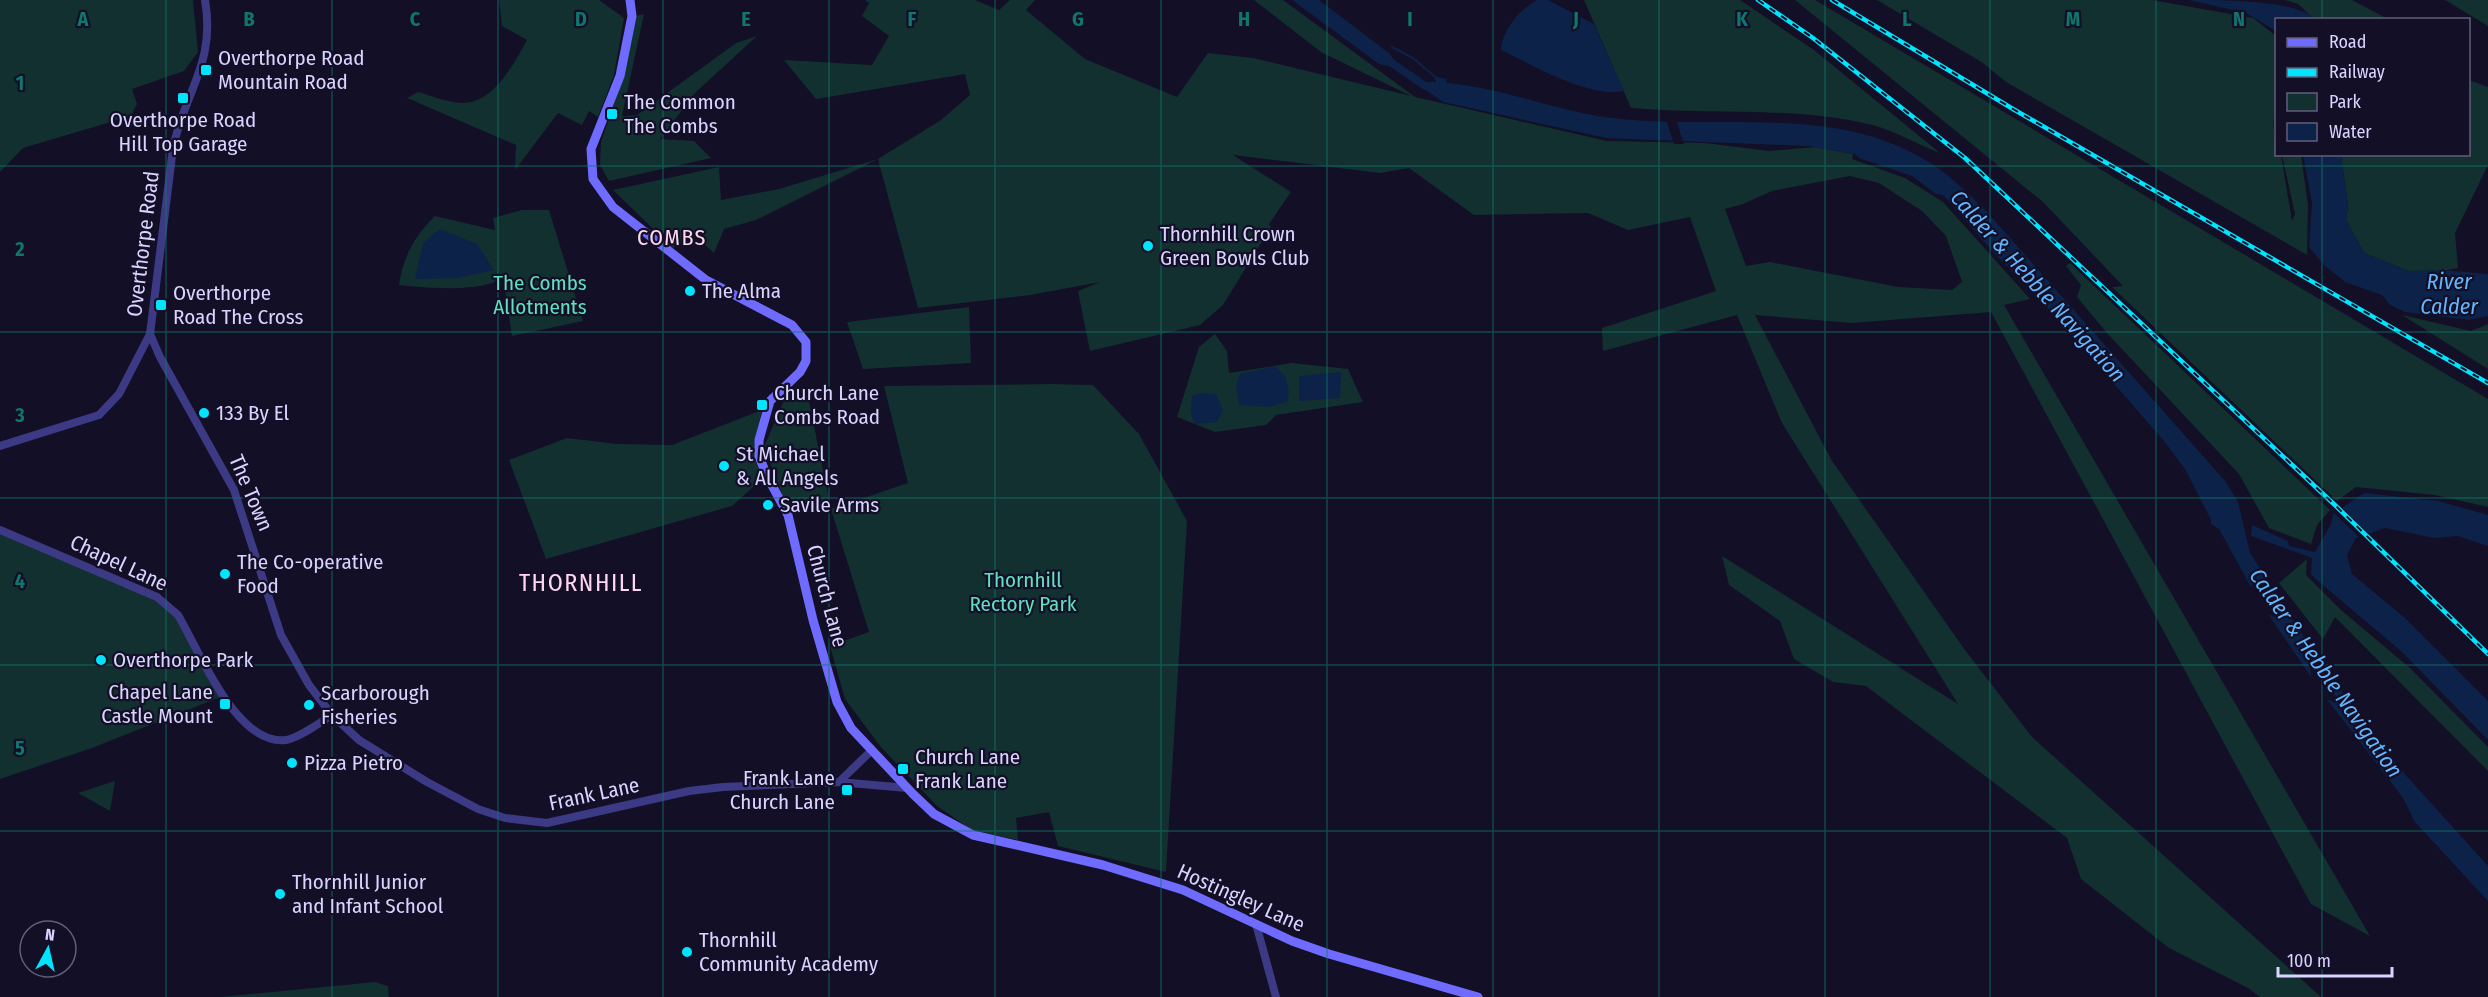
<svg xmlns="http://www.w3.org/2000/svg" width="2488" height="997" font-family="'Fira Sans Condensed',sans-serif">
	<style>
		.green { fill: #12302f; fill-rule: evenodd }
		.water { fill: #0c2248 }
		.pier { fill: #130f26 }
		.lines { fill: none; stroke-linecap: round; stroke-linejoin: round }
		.stream { stroke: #0c2248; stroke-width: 2 }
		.canal { stroke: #0c2248; stroke-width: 8 }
		.tertiary { stroke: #3d3a85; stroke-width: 8 }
		.secondary { stroke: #6f6bff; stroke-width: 9 }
		.rail-casing { stroke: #00e5ff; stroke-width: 4.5 }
		.rail { stroke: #130f26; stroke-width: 2; stroke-dasharray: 7; stroke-linecap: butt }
		.grid { fill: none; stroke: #0f766e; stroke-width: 1.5; stroke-opacity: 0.55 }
		.poi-dot { fill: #00e5ff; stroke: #130f26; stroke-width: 2 }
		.labels { text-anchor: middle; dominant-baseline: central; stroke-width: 4.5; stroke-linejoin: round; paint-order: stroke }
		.poi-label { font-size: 21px; fill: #d9d4ff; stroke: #130f26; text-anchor: start }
		.street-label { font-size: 21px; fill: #d9d4ff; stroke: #130f26 }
		.park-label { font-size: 21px; fill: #5fe0c0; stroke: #130f26 }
		.neighbourhood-label { font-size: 22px; letter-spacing: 1.5px; fill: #ffd6f0; stroke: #130f26 }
		.water-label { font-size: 22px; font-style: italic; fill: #62b6ff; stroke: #130f26 }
		.quarter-label { font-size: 24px; letter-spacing: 1.5px; fill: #ffd6f0; stroke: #130f26 }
		.grid-label { font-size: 20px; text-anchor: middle; font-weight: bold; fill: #0f766e; stroke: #130f26; stroke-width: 4.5; stroke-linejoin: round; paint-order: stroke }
	</style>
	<rect width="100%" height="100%" fill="#130f26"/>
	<path class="green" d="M 0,0 L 193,0 L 198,52 L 184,71 L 132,89 L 137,104 L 131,116 L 23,148 L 0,172 Z
		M 499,0 L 599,0 L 624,18 L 614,75 L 598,117 L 589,111 L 582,125 L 558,113 L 515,170 L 516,145 L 407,98 L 418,92 C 432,96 449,103 463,103 C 493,103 514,64 527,40 L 502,26 Z
		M 865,0 L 975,0 L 999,10 L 1010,0 L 1035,0 L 1026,10 L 1085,59 L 1177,97 L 1208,53 L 1253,58 L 1411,96 L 1321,52 L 1254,0 L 1283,0 L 1415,97 L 1607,141 L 1705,143 L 1769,151 L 1815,147 L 1853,154 L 1852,159 L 1905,178 L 1943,202 L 2030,299 L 2004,305 L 2370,936 L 2311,904 L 1991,312 L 1852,323 L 1755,315 L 1832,461 L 1965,650 L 2032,737 L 2321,997 L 2260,997 L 2248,988 L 2169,948 L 2081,879 L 2067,838 L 1866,686 L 1833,682 L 1794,659 L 1780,621 L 1729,585 L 1722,556 L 1958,704 L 1782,423 L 1737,315 L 1603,351 L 1602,328 L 1716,291 L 1690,217 L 1628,230 L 1588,213 L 1474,215 L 1409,168 L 1380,173 L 1233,155 L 1291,192 L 1269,224 L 1271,227 L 1223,305 L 1200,325 L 1090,351 L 1078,291 L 1100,282 L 1030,295 L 918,308 L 878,159 L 756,220 L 724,229 L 714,253 L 694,235 L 673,248 L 613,190 L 719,167 L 721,200 L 779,189 L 878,159 L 941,120 L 970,95 L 965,74 L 816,99 L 784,60 L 872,65 L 889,36 L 862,16 L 869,3 ZM 1850,176 L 1879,183 L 1922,211 L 1946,236 L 1962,282 L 1952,290 L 1898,287 L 1770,262 L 1746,266 L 1725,209 L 1743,204 L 1772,191 Z
		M 1584,0 L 1740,0 L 1814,50 L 1940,153 C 1916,144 1892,129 1868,124 C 1790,106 1710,115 1631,108 Z
		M 1795,0 L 1815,0 L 2488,399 L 2488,507 L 2435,495 L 2356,487 L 2337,501 L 2112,287 L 2123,286 L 2043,202 Z
		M 1877,0 L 2152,0 L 2253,18 L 2276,36 L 2276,129 L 2273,118 L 2276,154 L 2281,155 L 2292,221 L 2295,214 L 2282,155 L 2301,155 L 2308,205 L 2307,255 L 2006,82 L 1983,63 Z
		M 2285,0 L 2352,0 L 2388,19 L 2314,19 L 2298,4 Z
		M 2445,0 L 2488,0 L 2488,26 Z
		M 644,14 L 622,116 L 637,115 L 736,43 L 757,36 L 695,93 L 660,139 L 694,141 L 711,158 L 609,181 L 600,165 L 601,142 L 622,80 L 636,16 Z
		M 2469,80 L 2488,87 L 2488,165 L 2455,233 L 2458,268 L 2436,272 L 2408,271 L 2364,253 L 2346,220 L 2348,206 L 2341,155 L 2468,154 Z
		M 522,210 L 549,210 L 583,321 L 512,336 L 503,277 C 485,293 422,288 399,285 C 403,257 415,235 435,216 L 495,230 L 493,218 Z
		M 2070,263 L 2330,510 L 2317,525 L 2311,544 L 2269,528 L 2239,474 L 2106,332 L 2077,297 L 2081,285 L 2066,266 Z
		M 969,307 L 971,363 L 863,369 L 847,322 Z
		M 2402,315 L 2471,331 L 2488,324 L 2488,369 Z
		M 1215,334 L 1227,351 L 1229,373 L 1292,363 L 1348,369 L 1363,402 L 1276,415 L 1266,425 L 1215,432 L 1177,417 L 1199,347 Z
		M 1051,384 L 1093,385 L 1139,434 L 1187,521 L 1166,872 L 1058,846 L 1049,812 L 1016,818 L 1018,840 L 972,830 L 937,806 L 880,746 L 845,699 L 830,646 L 869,632 L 831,509 L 787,507 L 764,447 L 786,396 L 807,392 L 831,509 L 908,483 L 884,386 Z
		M 762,410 L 754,444 L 763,478 L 732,506 L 546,559 L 509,460 L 567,438 L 617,444 L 672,445 Z
		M 0,530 L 157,597 L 178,615 L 223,696 L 92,748 L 0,779 Z
		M 2307,559 L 2306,575 L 2341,610 L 2410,668 L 2488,747 L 2488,771 L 2335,617 L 2323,639 L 2279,583 Z
		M 115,781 L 110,811 L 78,793 Z
		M 375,982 L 388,986 L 389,997 L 220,997 Z"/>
	<path class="water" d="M 1292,0 L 1319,0 L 1389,53 L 1397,63 L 1394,67 L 1379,64 Z
		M 1537,0 L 1548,0 L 1594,24 L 1624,91 C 1588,98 1533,65 1501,50 C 1502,30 1520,9 1537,0 Z
		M 2189,0 C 2219,0 2300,0 2314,19 L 2276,20 L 2276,31 L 2246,13 Z
		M 1434,76 L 1446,79 L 1447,83 C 1506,88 1562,114 1621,119 C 1718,129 1831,106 1920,157 C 1946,171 1966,191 1987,212 L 2226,482 L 2238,502 L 2250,553 L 2268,581 L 2262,584 L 2255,579 L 2251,587 L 2219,529 L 2211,524 L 2211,520 L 2185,469 L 2164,441 L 2047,307 L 1995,254 L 1943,195 L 1936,194 L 1912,176 L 1859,158 L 1855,154 L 1808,146 L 1606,138 L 1443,102 L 1414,82 L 1418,78 L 1425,82 L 1436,82 Z
		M 2303,155 L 2341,155 L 2348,206 L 2346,220 L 2364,253 L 2408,271 L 2443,270 L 2488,274 L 2488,316 L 2468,320 L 2405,312 L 2390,305 L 2382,295 L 2345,282 L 2324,265 L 2309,247 L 2312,203 Z
		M 440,229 L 477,244 L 494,270 L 457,278 L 415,279 L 423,243 Z
		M 1275,366 C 1286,374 1292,389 1287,402 L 1268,407 L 1239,405 L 1236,386 L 1240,374 Z
		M 1341,372 L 1340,398 L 1299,401 L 1299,376 Z
		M 1201,393 L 1216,394 L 1223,410 L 1217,422 L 1194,424 L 1191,412 L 1192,396 Z
		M 2364,493 L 2438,501 L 2488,515 L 2488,546 L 2458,536 L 2434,538 L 2385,528 L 2356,538 L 2347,555 L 2352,574 L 2405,618 L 2488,701 L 2488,740 L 2401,651 L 2318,581 L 2311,574 L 2312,558 L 2251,536 L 2252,525 L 2288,541 L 2289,546 L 2315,552 L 2331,524 L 2333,514 Z
		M 2281,603 L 2324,667 L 2319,671 L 2314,666 L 2310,667 L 2311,677 L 2268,614 L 2275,617 L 2278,612 L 2276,606 Z
		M 2338,688 L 2402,771 L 2488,866 L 2488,901 L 2415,822 L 2403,798 L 2326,698 L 2335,703 L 2336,697 L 2333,692 Z"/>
	<path class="pier" d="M 1666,120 L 1676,120 L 1684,144 L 1674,144 Z
		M 2339,505 L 2370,535 L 2361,539 L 2333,512 Z"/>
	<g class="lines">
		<path class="stream" d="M 1392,47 L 1413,58 L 1434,76"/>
		<path class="canal" d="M 1389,61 L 1425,86
			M 2258,574 L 2284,613
			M 2316,661 L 2341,697"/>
		<path class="tertiary" d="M 150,334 L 160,357 L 234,490 L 281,635 L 309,685 L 332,715 L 359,740 L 427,782 L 478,809 L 505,818 L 547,823 L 689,791 L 723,787 L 839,782 L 907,788
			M 0,446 L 99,415 L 119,394 L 150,334 L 173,148 C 185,91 216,63 205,0
			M 0,530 L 157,597 L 178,615 C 199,650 236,746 286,740 C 301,737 319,723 332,715
			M 839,782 L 872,750
			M 1256,924 L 1276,997"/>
		<path class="secondary" d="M 630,0 L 632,16 L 620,76 L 591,149 L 593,179 L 613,207 L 706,280 L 792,325 L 806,342 L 806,361 L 800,372 L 770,401 L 759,440 L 759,456 L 767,476 L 788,515 L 813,620 L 837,702 L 851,728 L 913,794 L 934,814 L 973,835 L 1103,865 L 1183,890 L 1292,941 L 1329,954 L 1478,997"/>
		<g class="rail-casing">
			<path id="rail" d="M 1758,0 L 1813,38 L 1965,158 L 2337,507 L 2488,654
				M 1832,0 L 2013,109 L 2488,383"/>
		</g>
		<use href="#rail" class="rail"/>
	</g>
	<path class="grid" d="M 166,0 L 166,997M 332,0 L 332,997M 498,0 L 498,997M 663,0 L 663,997M 829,0 L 829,997M 995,0 L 995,997M 1161,0 L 1161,997M 1327,0 L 1327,997M 1493,0 L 1493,997M 1659,0 L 1659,997M 1825,0 L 1825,997M 1990,0 L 1990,997M 2156,0 L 2156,997M 2322,0 L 2322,20M 2322,154 L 2322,997M 0,166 L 2488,166M 0,332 L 2488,332M 0,498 L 2488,498M 0,665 L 2488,665M 0,831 L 2488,831"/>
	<g class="poi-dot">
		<rect x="200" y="64" width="12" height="12" rx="3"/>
		<rect x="177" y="92" width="12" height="12" rx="3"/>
		<rect x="606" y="108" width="12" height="12" rx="3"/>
		<circle cx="1148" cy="246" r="6"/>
		<circle cx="690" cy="291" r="6"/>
		<rect x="155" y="299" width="12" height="12" rx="3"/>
		<rect x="756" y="399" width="12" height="12" rx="3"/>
		<circle cx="204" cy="413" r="6"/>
		<circle cx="724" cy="466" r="6"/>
		<circle cx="768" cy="505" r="6"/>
		<circle cx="225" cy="574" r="6"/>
		<circle cx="101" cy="660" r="6"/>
		<rect x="219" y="698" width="12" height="12" rx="3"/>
		<circle cx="309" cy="705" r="6"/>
		<circle cx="292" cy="763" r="6"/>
		<rect x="897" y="763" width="12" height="12" rx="3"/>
		<rect x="841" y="784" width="12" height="12" rx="3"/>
		<circle cx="280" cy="894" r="6"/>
		<circle cx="687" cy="952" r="6"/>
	</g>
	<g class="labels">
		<g class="poi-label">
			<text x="218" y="58">Overthorpe Road<tspan x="218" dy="24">Mountain Road</tspan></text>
			<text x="624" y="102">The Common<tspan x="624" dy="24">The Combs</tspan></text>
			<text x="183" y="120" text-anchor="middle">Overthorpe Road<tspan x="183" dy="24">Hill Top Garage</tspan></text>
			<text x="1160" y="234">Thornhill Crown<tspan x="1160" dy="24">Green Bowls Club</tspan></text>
			<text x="702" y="291">The Alma</text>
			<text x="173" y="293">Overthorpe<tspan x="173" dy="24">Road The Cross</tspan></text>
			<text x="774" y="393">Church Lane<tspan x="774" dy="24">Combs Road</tspan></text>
			<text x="216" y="413">133 By El</text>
			<text x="736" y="454">St Michael<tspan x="736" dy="24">&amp; All Angels</tspan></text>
			<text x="780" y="505">Savile Arms</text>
			<text x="237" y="562">The Co-operative<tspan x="237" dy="24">Food</tspan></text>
			<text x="113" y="660">Overthorpe Park</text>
			<text x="213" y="692" text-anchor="end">Chapel Lane<tspan x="213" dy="24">Castle Mount</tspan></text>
			<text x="321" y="693">Scarborough<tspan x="321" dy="24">Fisheries</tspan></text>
			<text x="915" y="757">Church Lane<tspan x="915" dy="24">Frank Lane</tspan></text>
			<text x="304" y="763">Pizza Pietro</text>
			<text x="835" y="778" text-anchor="end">Frank Lane<tspan x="835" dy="24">Church Lane</tspan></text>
			<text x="292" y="882">Thornhill Junior<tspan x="292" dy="24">and Infant School</tspan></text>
			<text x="699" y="940">Thornhill<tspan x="699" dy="24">Community Academy</tspan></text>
		</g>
		<g class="street-label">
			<text transform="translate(143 244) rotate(-83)">Overthorpe Road</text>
			<text transform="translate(251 493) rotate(67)">The Town</text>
			<text transform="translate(119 563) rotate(25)">Chapel Lane</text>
			<text transform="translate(827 596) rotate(75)">Church Lane</text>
			<text transform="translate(594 794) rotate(-12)">Frank Lane</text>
			<text transform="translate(1241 898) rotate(24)">Hostingley Lane</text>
		</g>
		<g class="park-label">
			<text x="540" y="283">The Combs<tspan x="540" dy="24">Allotments</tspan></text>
			<text x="1023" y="580">Thornhill<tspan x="1023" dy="24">Rectory Park</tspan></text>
		</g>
		<g class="neighbourhood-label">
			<text x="672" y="237">COMBS</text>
		</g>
		<g class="water-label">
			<text x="2449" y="281">River<tspan x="2449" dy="25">Calder</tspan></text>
			<text transform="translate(2038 286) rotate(48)">Calder &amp; Hebble Navigation</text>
			<text transform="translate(2326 673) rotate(55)">Calder &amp; Hebble Navigation</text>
		</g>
		<g class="quarter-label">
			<text x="581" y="583">THORNHILL</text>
		</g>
	</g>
	<g class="grid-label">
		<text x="83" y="26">A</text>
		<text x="249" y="26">B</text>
		<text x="415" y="26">C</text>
		<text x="581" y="26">D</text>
		<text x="746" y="26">E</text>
		<text x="912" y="26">F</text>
		<text x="1078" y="26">G</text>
		<text x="1244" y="26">H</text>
		<text x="1410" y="26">I</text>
		<text x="1576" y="26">J</text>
		<text x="1742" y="26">K</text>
		<text x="1907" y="26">L</text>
		<text x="2073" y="26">M</text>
		<text x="2239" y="26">N</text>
		<text x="20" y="90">1</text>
		<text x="20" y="256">2</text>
		<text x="20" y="422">3</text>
		<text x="20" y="588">4</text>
		<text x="20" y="755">5</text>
	</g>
	<rect x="2275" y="18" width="195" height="138" fill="#130f26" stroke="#625e7d" stroke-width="1.5"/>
	<rect x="2287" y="38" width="30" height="9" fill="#6f6bff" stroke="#625e7d" stroke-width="1.5"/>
	<text x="2329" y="48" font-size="18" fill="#d9d4ff">Road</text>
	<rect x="2287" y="68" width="30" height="9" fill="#00e5ff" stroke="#625e7d" stroke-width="1.5"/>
	<text x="2329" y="78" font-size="18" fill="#d9d4ff">Railway</text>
	<rect x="2287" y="93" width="30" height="18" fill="#12302f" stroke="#625e7d" stroke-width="1.5"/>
	<text x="2329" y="108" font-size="18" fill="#d9d4ff">Park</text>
	<rect x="2287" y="123" width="30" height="18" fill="#0c2248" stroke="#625e7d" stroke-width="1.5"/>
	<text x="2329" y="138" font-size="18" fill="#d9d4ff">Water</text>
	<g transform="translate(48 949) rotate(8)"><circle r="28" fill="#130f26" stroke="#625e7d" stroke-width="1.5"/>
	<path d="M0-4.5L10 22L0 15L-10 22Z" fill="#00e5ff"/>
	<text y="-9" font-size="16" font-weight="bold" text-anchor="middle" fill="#d9d4ff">N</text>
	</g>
	<path d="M2278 967v9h114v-9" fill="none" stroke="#d9d4ff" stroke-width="3"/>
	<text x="2287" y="967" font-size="18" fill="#d9d4ff" stroke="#130f26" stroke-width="4.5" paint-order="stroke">100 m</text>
</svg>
